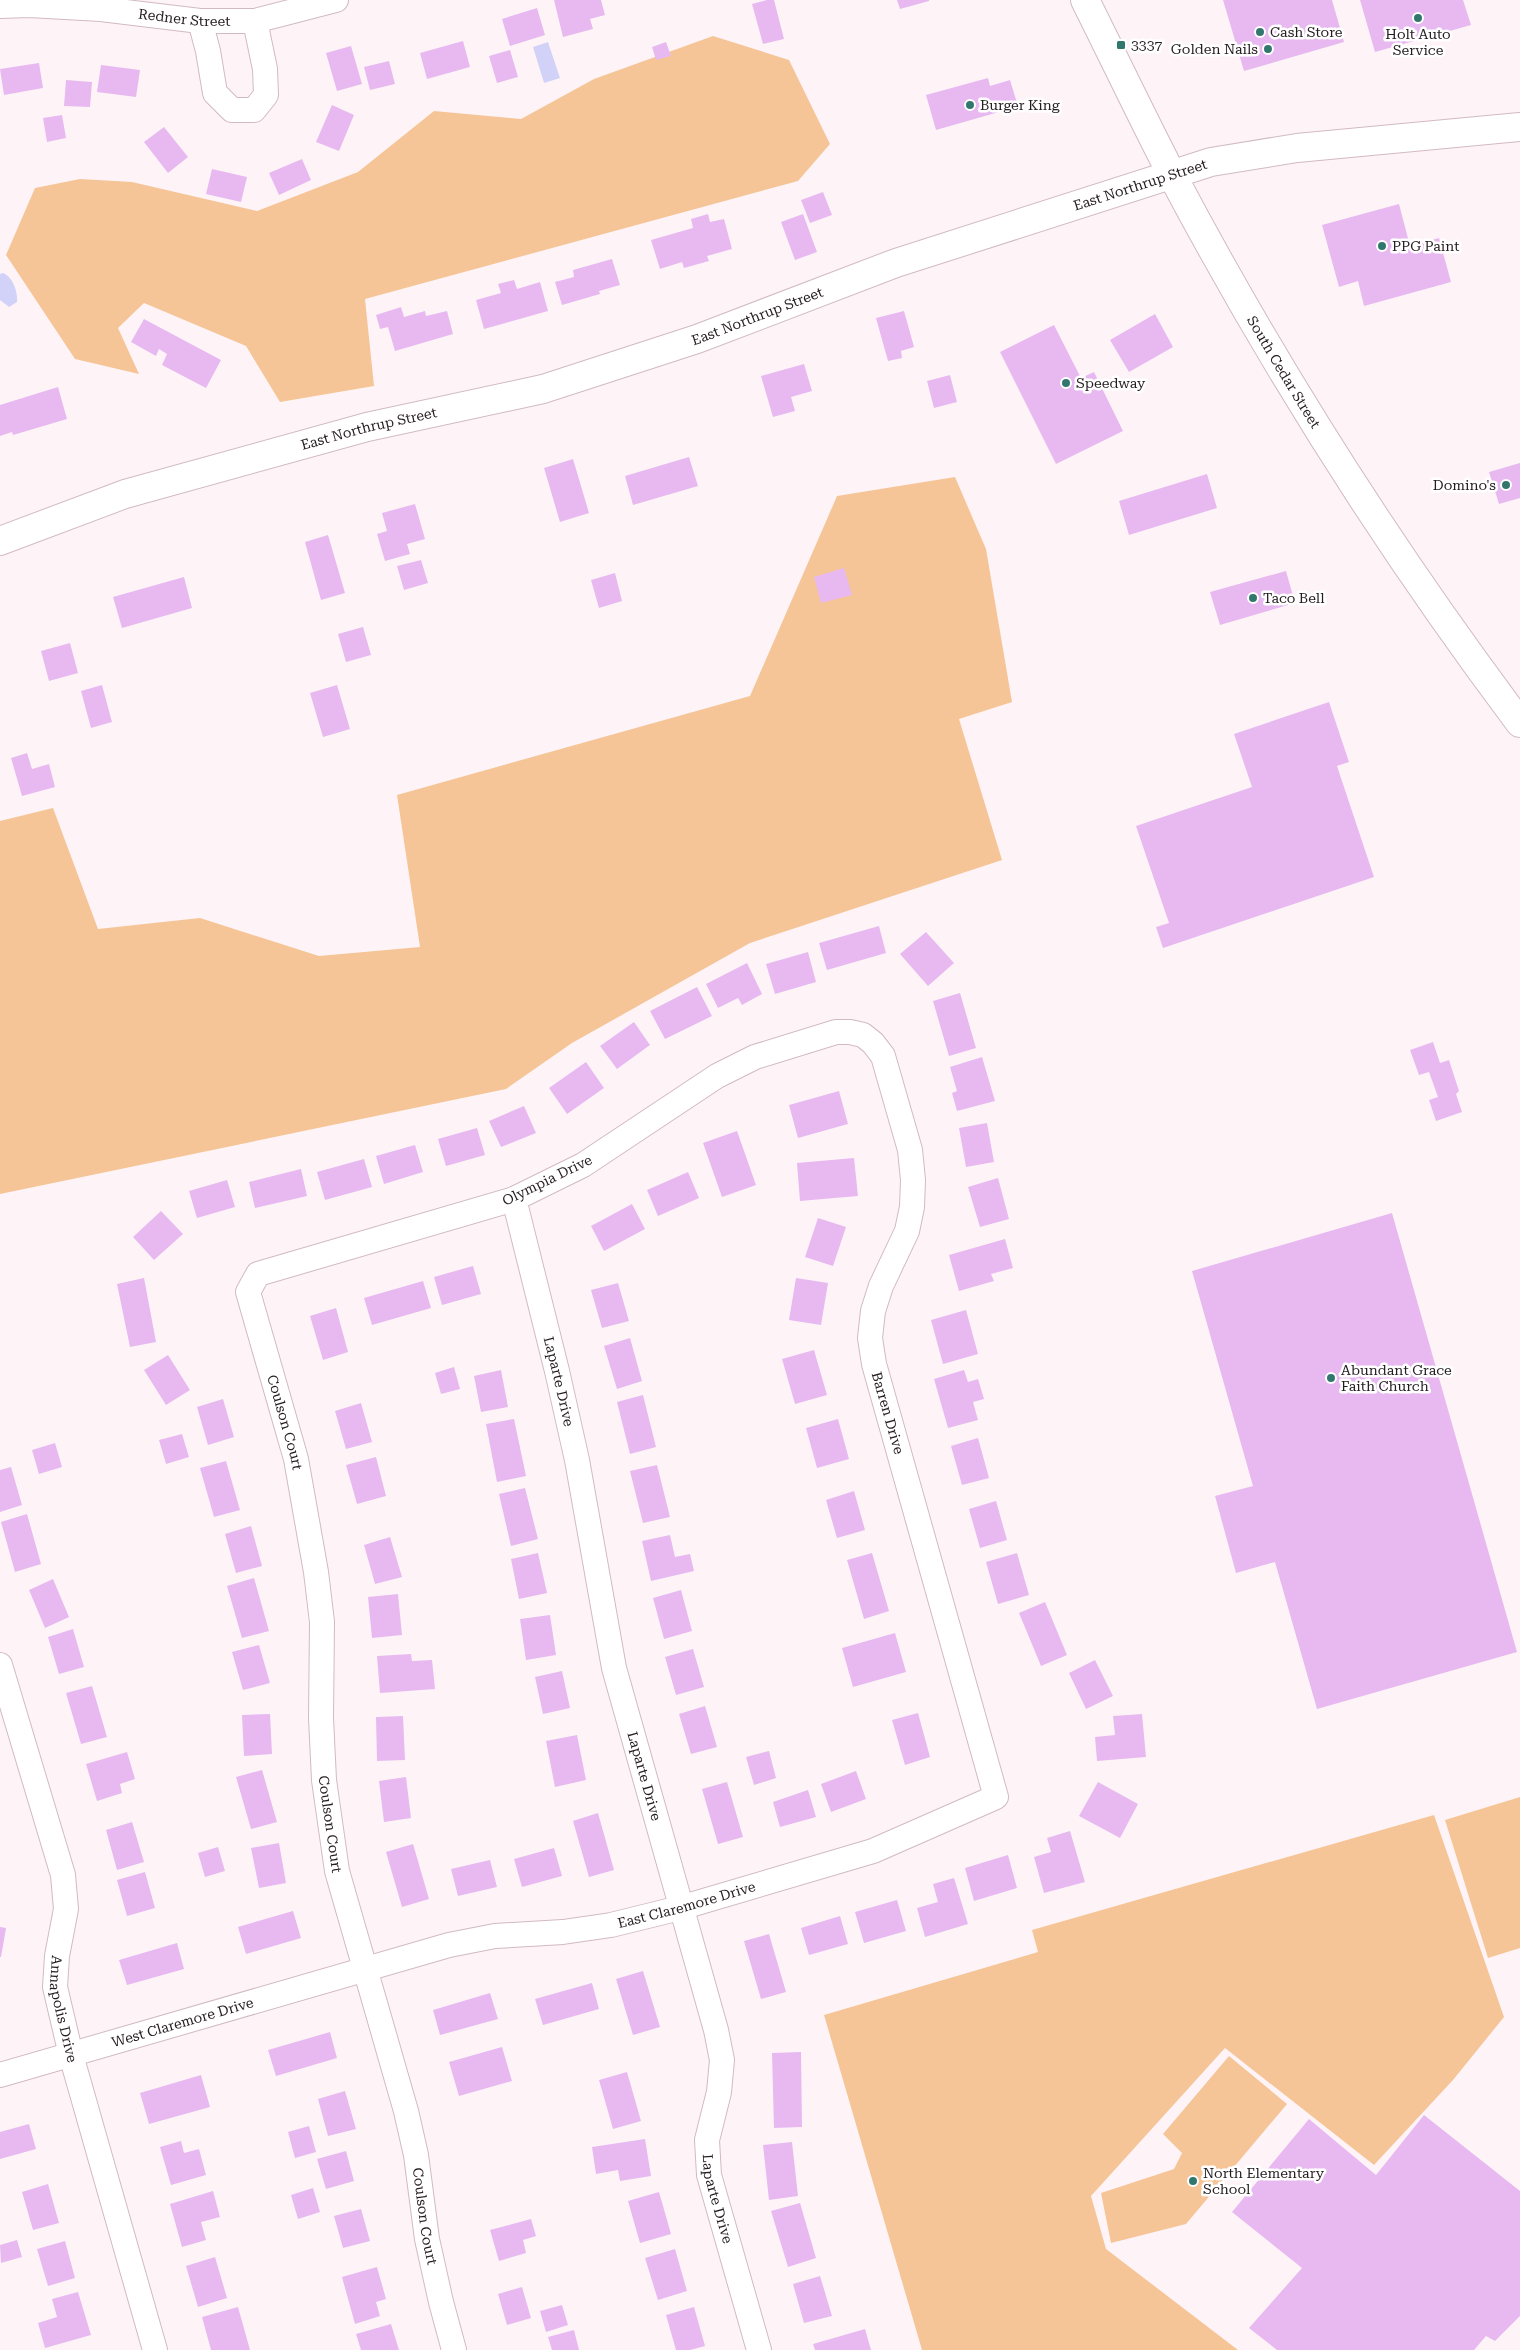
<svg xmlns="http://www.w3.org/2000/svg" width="1520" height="2350" font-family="'Roboto Serif',serif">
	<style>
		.green { fill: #f5c598 }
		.water { fill: #d2d1f8 }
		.building { fill: #e7b9f0 }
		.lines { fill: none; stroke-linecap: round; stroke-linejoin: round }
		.street-casing { stroke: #d2bac2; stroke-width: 26 }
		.secondary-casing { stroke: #d2bac2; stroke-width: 30 }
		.primary-casing { stroke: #d2bac2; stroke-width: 30 }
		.street { stroke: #fff; stroke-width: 24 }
		.secondary { stroke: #fff; stroke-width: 28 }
		.primary { stroke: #fff; stroke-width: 28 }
		.poi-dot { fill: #31776d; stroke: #fff; stroke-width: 2 }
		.labels { text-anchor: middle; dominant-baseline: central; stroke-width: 5; stroke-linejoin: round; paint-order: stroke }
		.street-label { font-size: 14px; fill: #241c1f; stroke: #fff }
		.poi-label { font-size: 14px; fill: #241c1f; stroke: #fff; text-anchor: start }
	</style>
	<rect width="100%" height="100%" fill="#fef4f7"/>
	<path class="green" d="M 713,36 L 789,60 L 830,144 L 798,181 L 365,299 L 374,386 L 280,402 L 246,346 L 144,303 L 118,328 L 139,374 L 75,359 L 6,255 L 35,188 L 80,179 L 132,182 L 257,211 L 358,172 L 434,111 L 521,119 L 594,79 Z
		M 955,477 L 986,549 L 1012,702 L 959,719 L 1002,860 L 750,943 L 572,1043 L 506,1089 L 0,1194 L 0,821 L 53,808 L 98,929 L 200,918 L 319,956 L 420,947 L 397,795 L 750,696 L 837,496 Z
		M 1520,1797 L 1520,1948 L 1488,1958 L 1445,1820 Z
		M 1434,1815 L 1504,2017 L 1453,2080 L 1374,2165 L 1225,2048 L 1091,2196 L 1106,2249 L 1238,2350 L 922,2350 L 824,2015 L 1038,1952 L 1032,1930 Z
		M 1229,2056 L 1287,2104 L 1186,2224 L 1111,2243 L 1101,2193 L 1174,2169 L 1182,2153 L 1163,2134 Z"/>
	<path class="water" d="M 548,42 L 560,78 L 544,83 L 533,47 Z
		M 3,273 C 13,277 18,292 17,302 L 9,307 L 0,300 L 0,274 Z"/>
	<path class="building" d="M 554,0 L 601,0 L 605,15 L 590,19 L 593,29 L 563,37 Z
		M 767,0 L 774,0 L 784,39 L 763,44 L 752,4 Z
		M 897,0 L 929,0 L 929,1 L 900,9 Z
		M 1223,0 L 1332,0 L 1344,42 L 1244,71 Z
		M 1360,0 L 1463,0 L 1471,25 L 1375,52 Z
		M 537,8 L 545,35 L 510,46 L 502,19 Z
		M 463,41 L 470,67 L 427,79 L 420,53 Z
		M 666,42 L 671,56 L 656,60 L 652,47 Z
		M 351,46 L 362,84 L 337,91 L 326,53 Z
		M 510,50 L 518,77 L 497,83 L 489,56 Z
		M 389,61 L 395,84 L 370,90 L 364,67 Z
		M 39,63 L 43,88 L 4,95 L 0,69 Z
		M 101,65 L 140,70 L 136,97 L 97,92 Z
		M 988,78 L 990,86 L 1010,80 L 1017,103 L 1005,106 L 1006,110 L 936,130 L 926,95 Z
		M 66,80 L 92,82 L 90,107 L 64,106 Z
		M 332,105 L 354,115 L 339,151 L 316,142 Z
		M 62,115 L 66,138 L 47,142 L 43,118 Z
		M 164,127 L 188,157 L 168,173 L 144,142 Z
		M 302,159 L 311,180 L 279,195 L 269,173 Z
		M 212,169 L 247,177 L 241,202 L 206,194 Z
		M 823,192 L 832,215 L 810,223 L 801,200 Z
		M 1399,204 L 1410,246 L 1439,238 L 1451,282 L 1364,306 L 1358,281 L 1339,287 L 1322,225 Z
		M 708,214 L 710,222 L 724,219 L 732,249 L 707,256 L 709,261 L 684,268 L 682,262 L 660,269 L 651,240 L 693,228 L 691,219 Z
		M 803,214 L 817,252 L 795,260 L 781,222 Z
		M 612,259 L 620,285 L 599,291 L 600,294 L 562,305 L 555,282 L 574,277 L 573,270 Z
		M 514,280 L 517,289 L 540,282 L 548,311 L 484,329 L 476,300 L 501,293 L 498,284 Z
		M 401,307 L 404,317 L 425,311 L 426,316 L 447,311 L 453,334 L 395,351 L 388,327 L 380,329 L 376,315 Z
		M 904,311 L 914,347 L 901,351 L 902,358 L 888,361 L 876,318 Z
		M 1155,314 L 1173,347 L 1129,372 L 1110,340 Z
		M 144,319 L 221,360 L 206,388 L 162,365 L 167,354 L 159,349 L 156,356 L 131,342 Z
		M 1054,325 L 1081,378 L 1094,372 L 1123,431 L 1056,464 L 1000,352 Z
		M 804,364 L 812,391 L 791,397 L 795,411 L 773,417 L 761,376 Z
		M 950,375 L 957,402 L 934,408 L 927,381 Z
		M 58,387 L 67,419 L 13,435 L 12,432 L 0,436 L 0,405 Z
		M 689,457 L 698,486 L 633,505 L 625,476 Z
		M 573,459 L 589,513 L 560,522 L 544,468 Z
		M 1520,463 L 1520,498 L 1499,504 L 1489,472 Z
		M 1207,474 L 1217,508 L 1129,535 L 1119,501 Z
		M 415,504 L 425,539 L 407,544 L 410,554 L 385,561 L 377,534 L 387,531 L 382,513 Z
		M 328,535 L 345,593 L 321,600 L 305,542 Z
		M 421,560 L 428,583 L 404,590 L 397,566 Z
		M 844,568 L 852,595 L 821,603 L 814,577 Z
		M 1286,571 L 1295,603 L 1220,625 L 1210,592 Z
		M 615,573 L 622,601 L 599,608 L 591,580 Z
		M 184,577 L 192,608 L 122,628 L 113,597 Z
		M 363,627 L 371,655 L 346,662 L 338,634 Z
		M 70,643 L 78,673 L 49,681 L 41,651 Z
		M 102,685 L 112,722 L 91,728 L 81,691 Z
		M 337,685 L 350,729 L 323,737 L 310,693 Z
		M 1329,702 L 1349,762 L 1337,766 L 1374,877 L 1163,948 L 1156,927 L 1169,923 L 1136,826 L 1252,787 L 1234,734 Z
		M 27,753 L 32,769 L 49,764 L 55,787 L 22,796 L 11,758 Z
		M 879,926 L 886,953 L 827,970 L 819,943 Z
		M 926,932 L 954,963 L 928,986 L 900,954 Z
		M 808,952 L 816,982 L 775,994 L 766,964 Z
		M 747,963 L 762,994 L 742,1005 L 738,998 L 718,1008 L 706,984 Z
		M 697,987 L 712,1016 L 665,1039 L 650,1011 Z
		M 960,993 L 976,1048 L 949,1056 L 933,1001 Z
		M 634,1022 L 650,1045 L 617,1069 L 600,1046 Z
		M 1433,1042 L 1440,1063 L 1449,1060 L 1459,1091 L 1456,1094 L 1462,1112 L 1436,1121 L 1429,1100 L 1438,1097 L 1429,1072 L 1419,1075 L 1410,1050 Z
		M 982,1057 L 995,1101 L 957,1111 L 952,1093 L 957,1091 L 950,1067 Z
		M 586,1062 L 604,1088 L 567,1114 L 549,1088 Z
		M 839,1091 L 848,1124 L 798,1138 L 789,1105 Z
		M 524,1106 L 536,1133 L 501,1147 L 489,1121 Z
		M 987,1123 L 994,1162 L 966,1167 L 959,1128 Z
		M 477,1128 L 485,1155 L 446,1166 L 438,1139 Z
		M 737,1131 L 756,1185 L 722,1197 L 703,1143 Z
		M 415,1145 L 423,1172 L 384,1184 L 376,1156 Z
		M 854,1158 L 858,1196 L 800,1201 L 797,1163 Z
		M 364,1159 L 372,1187 L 325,1200 L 317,1172 Z
		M 301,1169 L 307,1196 L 255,1208 L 249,1182 Z
		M 688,1172 L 699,1198 L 658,1216 L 647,1190 Z
		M 998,1178 L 1009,1219 L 980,1227 L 968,1187 Z
		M 227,1180 L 235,1207 L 197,1218 L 189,1191 Z
		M 632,1204 L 645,1229 L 604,1251 L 591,1226 Z
		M 161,1211 L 183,1234 L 154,1260 L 133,1237 Z
		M 1392,1213 L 1517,1652 L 1317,1709 L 1275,1562 L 1236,1573 L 1215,1496 L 1253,1486 L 1192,1271 Z
		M 818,1218 L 846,1227 L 833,1266 L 805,1257 Z
		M 1005,1239 L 1013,1268 L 991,1274 L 994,1281 L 959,1291 L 949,1255 Z
		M 473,1266 L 481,1294 L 442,1305 L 434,1277 Z
		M 144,1278 L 156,1342 L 130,1347 L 117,1284 Z
		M 796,1278 L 828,1283 L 821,1325 L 789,1320 Z
		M 423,1281 L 431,1308 L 372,1325 L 364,1298 Z
		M 618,1283 L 629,1321 L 602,1328 L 591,1290 Z
		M 336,1308 L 348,1352 L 323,1360 L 310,1316 Z
		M 966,1310 L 978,1354 L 943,1364 L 931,1320 Z
		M 630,1338 L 642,1381 L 617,1389 L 604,1346 Z
		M 814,1350 L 827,1395 L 795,1404 L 782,1359 Z
		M 168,1355 L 190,1390 L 166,1405 L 144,1370 Z
		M 454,1367 L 460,1389 L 441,1394 L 435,1373 Z
		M 501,1370 L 508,1407 L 481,1412 L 474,1376 Z
		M 964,1370 L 968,1382 L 978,1379 L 984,1399 L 973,1402 L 978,1420 L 948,1428 L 934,1379 Z
		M 643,1395 L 656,1447 L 630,1454 L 617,1402 Z
		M 223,1399 L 234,1437 L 208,1445 L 197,1407 Z
		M 361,1403 L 372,1442 L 346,1449 L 335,1411 Z
		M 514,1419 L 526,1476 L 497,1482 L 486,1424 Z
		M 838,1419 L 849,1459 L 817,1468 L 806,1428 Z
		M 182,1434 L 189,1457 L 166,1464 L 159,1440 Z
		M 978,1438 L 989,1478 L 962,1485 L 951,1446 Z
		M 55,1443 L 62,1467 L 39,1474 L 32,1450 Z
		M 376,1457 L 386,1496 L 357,1504 L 346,1465 Z
		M 226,1461 L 240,1510 L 214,1517 L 200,1468 Z
		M 657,1465 L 670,1517 L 643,1523 L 630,1471 Z
		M 11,1467 L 22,1505 L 0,1512 L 0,1470 Z
		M 525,1488 L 538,1539 L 511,1546 L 499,1494 Z
		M 854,1491 L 865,1530 L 837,1538 L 826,1500 Z
		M 996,1501 L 1007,1540 L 980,1548 L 969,1509 Z
		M 27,1514 L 41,1564 L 15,1572 L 1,1522 Z
		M 251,1526 L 262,1566 L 236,1573 L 225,1534 Z
		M 670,1535 L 675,1557 L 690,1554 L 694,1571 L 651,1581 L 642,1541 Z
		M 390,1537 L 402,1577 L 375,1584 L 364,1545 Z
		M 538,1553 L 547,1593 L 519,1599 L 511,1559 Z
		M 872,1553 L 889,1611 L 864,1619 L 847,1560 Z
		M 1017,1553 L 1029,1595 L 998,1604 L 986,1562 Z
		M 254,1578 L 269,1631 L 242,1638 L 227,1586 Z
		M 53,1579 L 69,1617 L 45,1628 L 29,1590 Z
		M 681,1590 L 692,1631 L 664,1639 L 653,1598 Z
		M 398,1594 L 402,1635 L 372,1638 L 368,1597 Z
		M 1045,1602 L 1067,1655 L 1041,1666 L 1019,1613 Z
		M 550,1615 L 556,1655 L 526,1660 L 520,1619 Z
		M 73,1629 L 84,1667 L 59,1674 L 48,1637 Z
		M 895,1633 L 906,1672 L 853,1687 L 842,1648 Z
		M 259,1645 L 270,1683 L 243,1690 L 232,1652 Z
		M 693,1649 L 704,1687 L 676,1695 L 665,1657 Z
		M 411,1654 L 412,1661 L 432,1660 L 435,1689 L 380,1693 L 377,1656 Z
		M 1095,1660 L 1113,1696 L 1086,1709 L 1069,1673 Z
		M 562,1671 L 570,1708 L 543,1714 L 535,1677 Z
		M 92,1686 L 107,1737 L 81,1744 L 66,1693 Z
		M 705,1706 L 717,1747 L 691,1754 L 679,1714 Z
		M 918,1713 L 930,1757 L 905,1765 L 892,1720 Z
		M 270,1714 L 272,1754 L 244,1756 L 242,1715 Z
		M 1142,1714 L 1146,1757 L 1097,1761 L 1095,1737 L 1115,1735 L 1113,1716 Z
		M 403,1716 L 405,1760 L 377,1761 L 376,1717 Z
		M 577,1735 L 586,1780 L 555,1787 L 546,1741 Z
		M 769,1751 L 776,1778 L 754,1785 L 746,1757 Z
		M 127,1752 L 135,1779 L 120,1784 L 122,1793 L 97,1801 L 86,1764 Z
		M 262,1770 L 277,1822 L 251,1829 L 236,1777 Z
		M 856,1771 L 866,1799 L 831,1812 L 821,1784 Z
		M 406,1777 L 411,1818 L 384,1822 L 379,1781 Z
		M 727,1782 L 743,1837 L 718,1844 L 702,1789 Z
		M 1098,1782 L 1138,1804 L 1120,1838 L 1079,1816 Z
		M 808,1790 L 816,1817 L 780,1827 L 773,1802 Z
		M 598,1813 L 614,1870 L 589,1877 L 573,1821 Z
		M 132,1822 L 144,1862 L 117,1870 L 106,1830 Z
		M 1070,1831 L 1085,1882 L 1044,1893 L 1034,1857 L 1051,1852 L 1047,1838 Z
		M 279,1843 L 286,1883 L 259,1888 L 251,1848 Z
		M 413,1844 L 429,1899 L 402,1907 L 386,1852 Z
		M 218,1847 L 225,1871 L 205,1877 L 198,1853 Z
		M 554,1848 L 562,1876 L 522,1887 L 514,1859 Z
		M 1008,1855 L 1017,1888 L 974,1901 L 965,1868 Z
		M 490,1860 L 497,1887 L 458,1896 L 451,1869 Z
		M 145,1872 L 155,1908 L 127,1916 L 117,1880 Z
		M 954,1878 L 968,1924 L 925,1937 L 917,1908 L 938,1902 L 933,1884 Z
		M 897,1900 L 906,1931 L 864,1943 L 855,1912 Z
		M 293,1911 L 301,1938 L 246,1954 L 238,1927 Z
		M 840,1916 L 848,1944 L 809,1955 L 801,1928 Z
		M 0,1927 L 6,1928 L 1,1957 L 0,1957 Z
		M 769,1934 L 786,1992 L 761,1999 L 744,1941 Z
		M 177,1943 L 184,1969 L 127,1985 L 119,1960 Z
		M 643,1971 L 660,2027 L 633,2035 L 616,1979 Z
		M 592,1983 L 599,2009 L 543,2025 L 535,1999 Z
		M 490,1993 L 498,2019 L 440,2035 L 433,2010 Z
		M 330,2032 L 337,2058 L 276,2076 L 268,2050 Z
		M 502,2047 L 512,2081 L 459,2096 L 449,2062 Z
		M 801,2052 L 802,2127 L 774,2128 L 772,2053 Z
		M 627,2072 L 641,2121 L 613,2129 L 599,2080 Z
		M 201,2075 L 210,2107 L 149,2124 L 140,2093 Z
		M 345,2091 L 356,2129 L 328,2136 L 318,2099 Z
		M 1424,2115 L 1520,2191 L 1520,2316 L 1495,2341 L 1486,2336 L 1474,2350 L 1277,2350 L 1249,2328 L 1302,2268 L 1232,2212 L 1309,2119 L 1376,2175 Z
		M 29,2124 L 36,2149 L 0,2159 L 0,2132 Z
		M 309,2126 L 316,2152 L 295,2158 L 288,2132 Z
		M 645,2139 L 651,2176 L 620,2181 L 618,2170 L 596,2174 L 592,2147 Z
		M 181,2141 L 184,2153 L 199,2149 L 206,2175 L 171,2185 L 160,2147 Z
		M 792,2142 L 798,2196 L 769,2200 L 763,2145 Z
		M 346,2151 L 354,2181 L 326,2189 L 317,2159 Z
		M 48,2184 L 59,2223 L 33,2230 L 22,2192 Z
		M 313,2188 L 320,2212 L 298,2219 L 291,2195 Z
		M 213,2191 L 220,2217 L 201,2222 L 206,2240 L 182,2247 L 170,2204 Z
		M 659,2192 L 671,2234 L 640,2243 L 628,2201 Z
		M 800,2203 L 816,2258 L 788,2267 L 771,2211 Z
		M 361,2209 L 370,2241 L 343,2248 L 334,2216 Z
		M 531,2219 L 536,2236 L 523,2240 L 526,2253 L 499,2261 L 490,2230 Z
		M 17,2240 L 22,2257 L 1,2263 L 0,2245 Z
		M 65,2241 L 75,2278 L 48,2286 L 37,2249 Z
		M 675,2249 L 687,2291 L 658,2300 L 645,2258 Z
		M 215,2257 L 227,2298 L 198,2307 L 186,2266 Z
		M 377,2267 L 386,2299 L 376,2302 L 380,2316 L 355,2324 L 342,2277 Z
		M 820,2276 L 832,2316 L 804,2323 L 793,2284 Z
		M 522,2287 L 531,2318 L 507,2325 L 498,2294 Z
		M 78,2292 L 91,2335 L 45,2348 L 38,2323 L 57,2317 L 52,2299 Z
		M 562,2305 L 568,2325 L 546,2332 L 540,2311 Z
		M 238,2307 L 250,2350 L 211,2350 L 202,2317 Z
		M 694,2307 L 705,2346 L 690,2350 L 676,2350 L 666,2315 Z
		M 391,2324 L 399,2350 L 361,2350 L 356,2334 Z
		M 865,2329 L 871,2350 L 815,2350 L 813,2344 Z
		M 574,2330 L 579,2350 L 552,2350 L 548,2337 Z"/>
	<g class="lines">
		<g class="street-casing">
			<g id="street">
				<path id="s1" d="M 0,6 L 29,5 L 101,9 L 200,21 L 255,21 L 336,0"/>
				<path d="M 200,21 L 208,51 L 215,93 L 232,110 L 254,110 L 266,95 L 265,69 L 255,21"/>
				<path id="s2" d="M 514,1199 L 557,1371 L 577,1460 L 614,1668 L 716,2030 L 722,2060 L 719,2092 L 707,2140 L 709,2175 L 759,2350"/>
				<path id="s3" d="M 0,1665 L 63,1875 L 66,1909 L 57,1956 L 55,1987 L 71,2055 L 155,2350"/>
				<path id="s4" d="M 0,2075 L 449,1945 L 495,1936 L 563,1932 L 611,1925 L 680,1908 L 873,1851 L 996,1797 L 874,1364 L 870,1338 L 873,1311 L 881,1286 L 907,1231 L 912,1207 L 913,1180 L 910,1150 L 883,1056 L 873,1043 L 863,1035 L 850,1032 L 836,1032 L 755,1057 L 717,1076 L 583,1165 L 514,1199 L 258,1274 L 248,1292 L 296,1459 L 316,1572 L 322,1622 L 321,1718 L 324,1780 L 337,1871 L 406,2111 L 416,2155 L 427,2239 L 441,2302 L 454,2350"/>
			</g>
		</g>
		<g class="secondary-casing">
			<g id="secondary">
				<path id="s5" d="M 0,541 L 125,494 L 367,427 L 543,389 L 697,339 L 896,263 L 1211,162 L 1297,148 L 1520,127"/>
			</g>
		</g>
		<g class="primary-casing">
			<g id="primary">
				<path id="s6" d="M 1085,0 C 1114,58 1142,117 1172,175 C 1273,366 1390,550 1520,723"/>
			</g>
		</g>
		<use href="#street" class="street"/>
		<use href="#secondary" class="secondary"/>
		<use href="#primary" class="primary"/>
	</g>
	<g class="poi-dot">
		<circle cx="1418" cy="18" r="5"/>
		<circle cx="1260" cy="32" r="5"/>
		<rect x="1116" y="40" width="10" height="10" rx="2.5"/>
		<circle cx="1268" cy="49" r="5"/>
		<circle cx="970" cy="105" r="5"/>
		<circle cx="1382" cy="246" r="5"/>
		<circle cx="1066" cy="383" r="5"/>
		<circle cx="1506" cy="485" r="5"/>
		<circle cx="1253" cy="598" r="5"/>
		<circle cx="1331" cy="1378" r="5"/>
		<circle cx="1193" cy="2181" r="5"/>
	</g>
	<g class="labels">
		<g class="street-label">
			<text stroke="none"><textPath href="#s1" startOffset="185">Redner Street</textPath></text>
			<text stroke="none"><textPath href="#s5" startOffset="1196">East Northrup Street</textPath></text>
			<text stroke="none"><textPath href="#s5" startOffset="791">East Northrup Street</textPath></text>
			<text stroke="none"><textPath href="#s6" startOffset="422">South Cedar Street</textPath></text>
			<text stroke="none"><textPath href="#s5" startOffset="386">East Northrup Street</textPath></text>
			<text transform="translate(547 1180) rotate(-26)">Olympia Drive</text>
			<text stroke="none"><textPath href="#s2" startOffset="188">Laparte Drive</textPath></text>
			<text transform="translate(888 1413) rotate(74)">Barren Drive</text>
			<text stroke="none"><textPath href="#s4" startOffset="2652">Coulson Court</textPath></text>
			<text stroke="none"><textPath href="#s2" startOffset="592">Laparte Drive</textPath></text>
			<text stroke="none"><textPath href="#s4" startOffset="3058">Coulson Court</textPath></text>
			<text stroke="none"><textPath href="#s4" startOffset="709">East Claremore Drive</textPath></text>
			<text stroke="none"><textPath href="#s3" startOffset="355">Annapolis Drive</textPath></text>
			<text stroke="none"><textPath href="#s4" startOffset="190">West Claremore Drive</textPath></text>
			<text stroke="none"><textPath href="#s2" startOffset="1028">Laparte Drive</textPath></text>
			<text stroke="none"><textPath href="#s4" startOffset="3462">Coulson Court</textPath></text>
		</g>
		<g class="poi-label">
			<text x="1270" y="32">Cash Store</text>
			<text x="1418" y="34" text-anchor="middle">Holt Auto<tspan x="1418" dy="16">Service</tspan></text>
			<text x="1131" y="45">3337</text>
			<text x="1258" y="49" text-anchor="end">Golden Nails</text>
			<text x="980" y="105">Burger King</text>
			<text x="1392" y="246">PPG Paint</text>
			<text x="1076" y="383">Speedway</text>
			<text x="1496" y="485" text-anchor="end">Domino's</text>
			<text x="1263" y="598">Taco Bell</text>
			<text x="1341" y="1370">Abundant Grace<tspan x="1341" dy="16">Faith Church</tspan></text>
			<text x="1203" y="2173">North Elementary<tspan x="1203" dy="16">School</tspan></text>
		</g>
	</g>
</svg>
